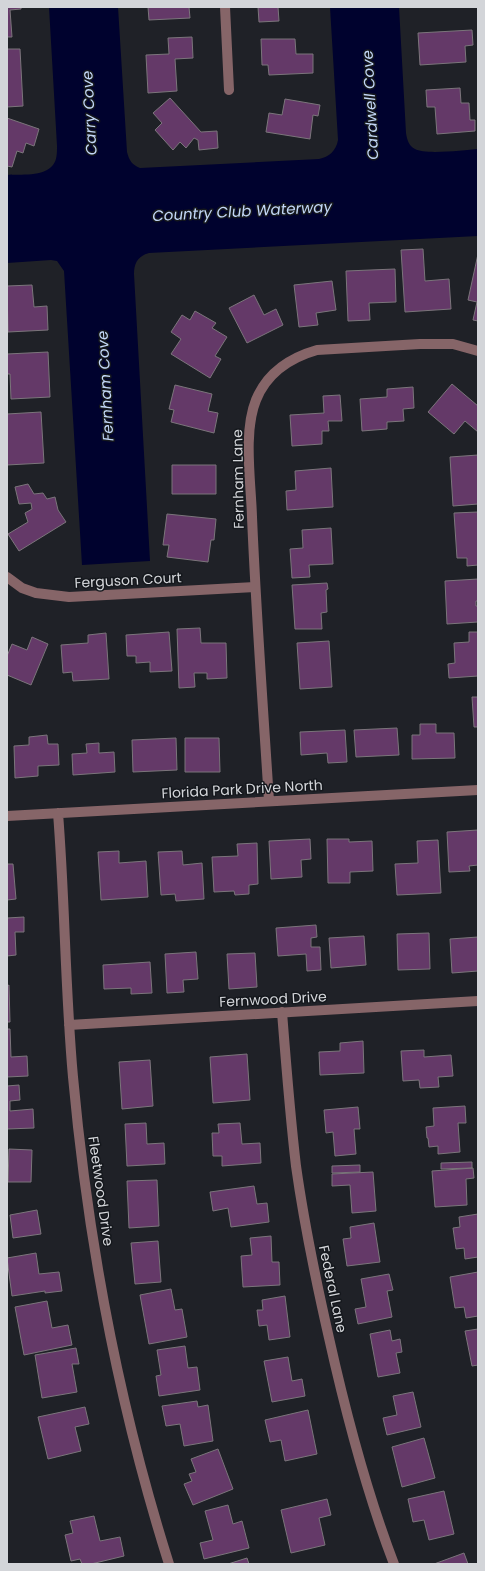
<svg xmlns="http://www.w3.org/2000/svg" width="485" height="1571" font-family="Poppins,sans-serif">
	<style>
		.water { fill: #00022e }
		.building { fill: #643968; stroke: #7b757b }
		.lines { fill: none; stroke-linecap: round; stroke-linejoin: round }
		.minor { stroke: #866568; stroke-width: 10 }
		.labels { text-anchor: middle; dominant-baseline: central; stroke-width: 3; stroke-linejoin: round; paint-order: stroke }
		.street-label { font-size: 14px; fill: #d3d5d9; stroke: #15181d }
		.water-label { font-size: 15px; font-style: italic; fill: #c3d7f7; stroke: #15181d }
	</style>
	<rect width="100%" height="100%" fill="#1f2127"/>
	<path class="water" d="M 49,7 L 118,7 L 127,152 C 129,160 132,165 140,168 L 319,159 C 329,157 336,151 338,140 L 330,7 L 399,7 L 406,133 C 407,140 409,146 415,149 C 425,155 465,150 478,149 L 478,236 L 149,253 C 138,256 134,263 134,274 L 150,561 L 82,565 L 64,271 L 57,261 L 51,260 L 7,263 L 7,175 C 20,174 44,177 53,165 C 57,160 57,153 57,146 Z"/>
	<path class="building" d="M 7,7 L 21,7 L 21,9 L 10,10 L 12,37 L 7,37 Z
		M 148,7 L 189,7 L 190,18 L 149,20 Z
		M 258,7 L 278,7 L 279,21 L 259,22 Z
		M 472,30 L 473,45 L 465,46 L 466,62 L 420,65 L 418,33 Z
		M 192,37 L 193,58 L 175,59 L 177,91 L 148,93 L 146,55 L 169,54 L 168,38 Z
		M 261,39 L 295,39 L 296,54 L 313,54 L 313,73 L 269,75 L 268,65 L 262,65 Z
		M 7,49 L 20,49 L 23,106 L 7,107 Z
		M 460,88 L 461,103 L 469,103 L 470,120 L 475,120 L 475,131 L 437,134 L 435,107 L 427,107 L 426,90 Z
		M 170,98 L 201,132 L 217,131 L 218,148 L 199,150 L 198,140 L 194,138 L 186,148 L 180,142 L 173,150 L 155,130 L 162,123 L 153,113 Z
		M 285,99 L 320,105 L 318,116 L 313,115 L 310,139 L 266,132 L 269,113 L 282,115 Z
		M 7,118 L 39,129 L 34,146 L 26,143 L 23,153 L 17,151 L 12,167 L 7,166 Z
		M 423,249 L 425,281 L 449,279 L 451,309 L 405,312 L 401,250 Z
		M 478,254 L 478,321 L 473,320 L 477,302 L 468,300 Z
		M 395,269 L 396,302 L 369,303 L 370,320 L 348,321 L 346,271 Z
		M 332,281 L 336,310 L 316,313 L 318,325 L 299,327 L 294,285 Z
		M 32,285 L 34,307 L 47,306 L 48,330 L 8,332 L 7,286 Z
		M 254,295 L 264,315 L 276,309 L 283,325 L 247,343 L 229,308 Z
		M 195,311 L 216,323 L 212,328 L 227,337 L 215,356 L 221,359 L 210,378 L 171,354 L 181,339 L 171,332 L 182,315 L 190,320 Z
		M 48,352 L 50,397 L 11,399 L 10,374 L 7,374 L 7,354 Z
		M 452,384 L 478,406 L 478,432 L 465,421 L 454,434 L 428,412 Z
		M 175,385 L 212,394 L 208,411 L 218,413 L 214,433 L 171,422 L 174,410 L 169,409 Z
		M 413,387 L 414,408 L 403,409 L 404,421 L 387,422 L 387,429 L 362,431 L 360,399 L 387,397 L 387,389 Z
		M 340,395 L 342,421 L 328,421 L 329,431 L 322,431 L 322,444 L 292,446 L 290,415 L 324,413 L 323,396 Z
		M 41,412 L 44,463 L 7,465 L 7,414 Z
		M 478,455 L 478,504 L 453,506 L 450,457 Z
		M 172,465 L 216,465 L 216,494 L 172,494 Z
		M 331,468 L 333,507 L 287,510 L 286,491 L 296,490 L 295,471 Z
		M 28,484 L 34,494 L 43,493 L 47,499 L 55,497 L 58,510 L 66,522 L 19,551 L 8,534 L 28,522 L 25,513 L 32,509 L 31,503 L 19,504 L 15,487 Z
		M 478,512 L 478,565 L 467,566 L 467,558 L 457,558 L 454,513 Z
		M 167,514 L 216,519 L 214,540 L 211,540 L 208,562 L 167,557 L 169,545 L 163,545 Z
		M 331,528 L 333,564 L 309,565 L 310,577 L 292,578 L 290,549 L 303,548 L 302,530 Z
		M 478,579 L 478,601 L 476,601 L 476,606 L 478,606 L 478,622 L 447,624 L 445,581 Z
		M 327,583 L 328,589 L 326,590 L 327,612 L 321,613 L 322,629 L 295,629 L 292,585 Z
		M 200,628 L 201,643 L 226,643 L 227,678 L 207,679 L 207,673 L 194,673 L 195,687 L 179,688 L 177,629 Z
		M 169,632 L 172,671 L 150,672 L 150,662 L 136,663 L 136,656 L 127,656 L 126,635 Z
		M 469,632 L 478,632 L 478,676 L 449,678 L 448,664 L 455,663 L 454,643 L 469,642 Z
		M 106,633 L 109,679 L 73,681 L 72,672 L 63,673 L 61,645 L 88,643 L 88,635 Z
		M 32,637 L 48,644 L 31,685 L 7,675 L 7,656 L 12,644 L 27,650 Z
		M 329,641 L 332,687 L 300,689 L 297,643 Z
		M 472,697 L 478,697 L 478,727 L 474,727 Z
		M 420,724 L 436,724 L 436,733 L 454,733 L 455,758 L 412,759 L 412,735 L 420,735 Z
		M 397,728 L 399,755 L 356,757 L 354,730 Z
		M 345,730 L 347,762 L 328,763 L 327,753 L 301,755 L 300,732 Z
		M 47,735 L 48,744 L 58,744 L 59,765 L 38,766 L 38,776 L 15,778 L 14,746 L 29,745 L 29,737 Z
		M 176,738 L 177,770 L 133,772 L 132,740 Z
		M 185,738 L 219,738 L 220,772 L 185,772 Z
		M 99,743 L 99,753 L 114,752 L 115,772 L 73,775 L 72,754 L 87,753 L 86,744 Z
		M 478,830 L 478,865 L 469,866 L 470,871 L 449,872 L 447,832 Z
		M 310,839 L 311,859 L 301,860 L 302,877 L 271,879 L 269,841 Z
		M 327,839 L 349,839 L 349,842 L 372,841 L 373,871 L 350,872 L 350,883 L 328,883 Z
		M 438,840 L 441,893 L 397,895 L 395,864 L 418,863 L 417,841 Z
		M 257,843 L 258,884 L 249,885 L 249,894 L 235,895 L 234,891 L 214,892 L 212,857 L 238,856 L 237,844 Z
		M 119,851 L 119,863 L 146,861 L 148,897 L 101,900 L 98,852 Z
		M 182,851 L 183,865 L 202,863 L 204,899 L 176,901 L 175,894 L 161,895 L 158,852 Z
		M 7,864 L 13,864 L 16,899 L 7,900 Z
		M 24,917 L 24,932 L 15,932 L 16,955 L 7,956 L 7,918 Z
		M 316,925 L 317,937 L 311,938 L 311,947 L 320,947 L 321,970 L 307,971 L 306,954 L 278,956 L 276,928 Z
		M 429,933 L 430,969 L 398,970 L 397,934 Z
		M 364,936 L 366,965 L 331,968 L 329,938 Z
		M 478,937 L 478,971 L 452,973 L 450,939 Z
		M 196,952 L 198,979 L 183,980 L 184,992 L 167,993 L 165,954 Z
		M 255,953 L 257,987 L 229,989 L 227,954 Z
		M 150,962 L 152,993 L 131,994 L 131,988 L 104,989 L 103,965 Z
		M 9,985 L 10,1022 L 7,1022 L 7,986 Z
		M 7,1029 L 10,1029 L 11,1057 L 27,1056 L 28,1076 L 7,1077 Z
		M 363,1041 L 364,1073 L 320,1075 L 319,1052 L 340,1051 L 340,1043 Z
		M 424,1050 L 424,1057 L 451,1055 L 453,1076 L 438,1077 L 439,1087 L 420,1088 L 419,1080 L 403,1081 L 401,1051 Z
		M 247,1054 L 250,1100 L 213,1103 L 210,1057 Z
		M 150,1060 L 153,1106 L 122,1109 L 119,1062 Z
		M 19,1085 L 20,1100 L 10,1101 L 10,1111 L 33,1109 L 34,1128 L 7,1129 L 7,1086 Z
		M 465,1106 L 466,1123 L 458,1123 L 460,1152 L 438,1154 L 438,1146 L 429,1147 L 428,1138 L 427,1138 L 426,1127 L 434,1126 L 433,1108 Z
		M 358,1107 L 360,1129 L 354,1129 L 356,1154 L 335,1156 L 333,1132 L 326,1133 L 324,1110 Z
		M 146,1123 L 147,1144 L 164,1143 L 165,1164 L 127,1166 L 125,1124 Z
		M 240,1123 L 242,1144 L 260,1143 L 261,1163 L 222,1166 L 222,1156 L 213,1156 L 212,1133 L 219,1133 L 218,1124 Z
		M 9,1149 L 32,1150 L 31,1182 L 8,1182 Z
		M 472,1162 L 472,1168 L 441,1169 L 441,1163 Z
		M 360,1165 L 360,1172 L 332,1173 L 332,1166 Z
		M 473,1168 L 474,1178 L 466,1179 L 467,1205 L 435,1207 L 432,1171 Z
		M 373,1172 L 376,1211 L 352,1213 L 350,1185 L 332,1186 L 332,1174 Z
		M 157,1180 L 159,1226 L 129,1228 L 127,1181 Z
		M 254,1186 L 257,1204 L 267,1203 L 269,1222 L 231,1227 L 228,1208 L 213,1211 L 210,1192 Z
		M 37,1210 L 41,1234 L 13,1238 L 10,1215 Z
		M 478,1214 L 478,1257 L 465,1259 L 464,1248 L 456,1249 L 453,1228 L 460,1227 L 459,1217 Z
		M 374,1223 L 380,1262 L 347,1266 L 343,1239 L 351,1238 L 350,1227 Z
		M 271,1236 L 272,1262 L 279,1262 L 280,1285 L 243,1287 L 241,1256 L 252,1255 L 250,1238 Z
		M 158,1241 L 161,1282 L 135,1284 L 131,1243 Z
		M 36,1253 L 39,1274 L 59,1272 L 62,1291 L 45,1293 L 45,1291 L 12,1296 L 7,1258 Z
		M 478,1272 L 478,1316 L 466,1318 L 464,1307 L 455,1308 L 450,1277 Z
		M 389,1274 L 393,1290 L 387,1291 L 392,1317 L 358,1324 L 355,1309 L 366,1307 L 361,1279 Z
		M 171,1289 L 175,1310 L 182,1309 L 187,1337 L 149,1344 L 140,1295 Z
		M 285,1296 L 290,1337 L 269,1340 L 267,1325 L 259,1326 L 257,1310 L 263,1310 L 262,1300 Z
		M 47,1301 L 52,1328 L 68,1325 L 72,1345 L 24,1355 L 15,1307 Z
		M 478,1329 L 478,1365 L 472,1366 L 465,1331 Z
		M 390,1330 L 392,1341 L 400,1339 L 402,1352 L 396,1353 L 400,1373 L 378,1377 L 370,1334 Z
		M 185,1346 L 188,1368 L 197,1367 L 200,1390 L 159,1396 L 156,1376 L 161,1375 L 157,1350 Z
		M 76,1348 L 79,1364 L 72,1364 L 77,1392 L 42,1398 L 35,1355 Z
		M 288,1357 L 292,1381 L 302,1379 L 305,1396 L 272,1402 L 264,1361 Z
		M 413,1392 L 421,1427 L 387,1435 L 383,1418 L 397,1415 L 393,1396 Z
		M 197,1401 L 198,1407 L 208,1405 L 213,1441 L 184,1446 L 180,1424 L 166,1426 L 162,1406 Z
		M 85,1407 L 89,1424 L 75,1427 L 81,1451 L 48,1459 L 38,1417 Z
		M 308,1410 L 317,1454 L 285,1461 L 281,1440 L 270,1442 L 265,1420 Z
		M 424,1438 L 435,1478 L 402,1487 L 392,1447 Z
		M 218,1449 L 233,1489 L 193,1505 L 184,1484 L 192,1481 L 189,1474 L 196,1472 L 191,1459 Z
		M 444,1491 L 454,1534 L 429,1540 L 424,1520 L 413,1522 L 408,1499 Z
		M 327,1499 L 331,1515 L 319,1518 L 325,1545 L 291,1553 L 281,1510 Z
		M 228,1505 L 233,1524 L 242,1521 L 249,1548 L 204,1559 L 200,1543 L 213,1540 L 205,1511 Z
		M 94,1516 L 100,1541 L 120,1537 L 124,1556 L 91,1564 L 82,1564 L 80,1559 L 71,1561 L 65,1535 L 73,1533 L 70,1521 Z
		M 464,1553 L 468,1564 L 434,1564 Z
		M 247,1558 L 249,1564 L 228,1564 Z"/>
	<g class="lines">
		<path class="minor" d="M 225,7 L 229,90
			M 7,577 L 22,588 L 36,593 L 69,597 L 255,587
			M 269,801 C 263,707 256,612 252,517 C 251,482 243,432 256,400 C 267,373 289,358 317,350 L 420,344 L 453,344 L 478,351
			M 58,813 C 65,901 65,989 73,1077 C 88,1242 119,1406 169,1564
			M 7,816 L 478,790
			M 282,1012 C 286,1063 290,1115 296,1166 C 304,1223 316,1281 329,1338 C 346,1414 366,1491 394,1564
			M 69,1025 L 478,1001"/>
	</g>
	<g class="labels">
		<g class="street-label">
			<text transform="translate(238 479) rotate(-91)">Fernham Lane</text>
			<text transform="translate(128 580) rotate(-3)">Ferguson Court</text>
			<text transform="translate(242 789) rotate(-3)">Florida Park Drive North</text>
			<text transform="translate(273 999) rotate(-3)">Fernwood Drive</text>
			<text transform="translate(101 1191) rotate(82)">Fleetwood Drive</text>
			<text transform="translate(333 1289) rotate(78)">Federal Lane</text>
		</g>
		<g class="water-label">
			<text transform="translate(370 105) rotate(-93)">Cardwell Cove</text>
			<text transform="translate(89 113) rotate(-93)">Carry Cove</text>
			<text transform="translate(242 211) rotate(-3)">Country Club Waterway</text>
			<text transform="translate(105 386) rotate(-93)">Fernham Cove</text>
		</g>
	</g>
	<rect width="485" height="1571" fill="none" stroke="#d3d5d9" stroke-width="16"/>
</svg>
